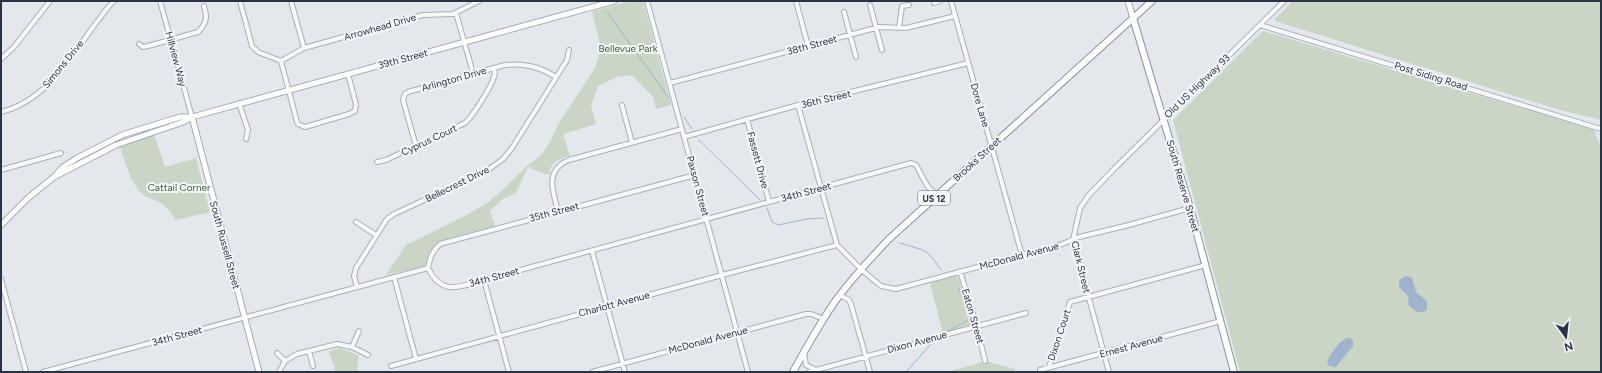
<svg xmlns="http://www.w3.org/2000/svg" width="1602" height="373" font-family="Figtree,sans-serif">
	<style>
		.green { fill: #c9d6c5 }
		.water { fill: #9fb4cc }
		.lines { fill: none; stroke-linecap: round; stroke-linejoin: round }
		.stream { stroke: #9fb4cc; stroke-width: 1 }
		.minor-casing { stroke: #a9aeb7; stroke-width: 6 }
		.major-casing { stroke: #a3abb8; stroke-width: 7 }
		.highway-casing { stroke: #8b94a3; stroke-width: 8 }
		.minor { stroke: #f7f8fa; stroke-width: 4 }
		.major { stroke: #fff; stroke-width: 5 }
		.highway { stroke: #fff; stroke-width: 6 }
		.labels { text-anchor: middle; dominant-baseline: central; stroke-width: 4; stroke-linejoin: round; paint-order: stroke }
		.shield { fill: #f4f6f9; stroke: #676e7b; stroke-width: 1 }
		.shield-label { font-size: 9px; font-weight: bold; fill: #2b3445 }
		.street-label { font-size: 10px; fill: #2b3445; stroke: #f4f6f9 }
		.park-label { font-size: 10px; fill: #3f6138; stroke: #f4f6f9 }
	</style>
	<rect width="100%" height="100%" fill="#e4e7ec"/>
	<path class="green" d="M 632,1 L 643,1 L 671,105 L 656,109 L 653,97 L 632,75 L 617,77 L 598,86 L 591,105 L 596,124 L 563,134 L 570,156 C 558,158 550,163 549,175 L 528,167 L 516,193 L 503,199 L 490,211 L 495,226 L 443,240 L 435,245 L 425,266 L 386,275 L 406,245 L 465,216 L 487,203 L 507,186 L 527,166 L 541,155 L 548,146 L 560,121 L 595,68 L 601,48 L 592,11 Z
		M 1293,1 L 1601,1 L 1601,120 L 1560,110 L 1275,21 L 1275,19 Z
		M 1263,31 L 1594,130 L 1601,149 L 1601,372 L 1240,372 L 1173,120 Z
		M 154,134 L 165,167 L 196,158 L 210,212 L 176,220 C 171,212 166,205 157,201 C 153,199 148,198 145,196 C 131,185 125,163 120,146 Z
		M 956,276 L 959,280 L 973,324 L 943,333 L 930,283 Z
		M 340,348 L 359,356 L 357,364 L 358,372 L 333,372 L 335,370 L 329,351 Z
		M 983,362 L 989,362 L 1015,369 L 1014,372 L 947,372 Z"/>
	<path class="water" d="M 1408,276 L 1412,278 L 1416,292 L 1427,301 L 1427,310 C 1419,315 1413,311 1408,304 C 1411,295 1405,293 1399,287 L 1399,281 L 1403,277 Z
		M 1347,338 L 1351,338 L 1353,341 L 1353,346 L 1336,367 L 1329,366 L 1327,362 C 1332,352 1337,343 1347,338 Z"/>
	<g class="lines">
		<path class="stream" d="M 607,12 L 669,98
			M 684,117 L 692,129
			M 699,140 L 760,200
			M 767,208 L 772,222 L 778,225 L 807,219 L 823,218
			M 900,243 C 925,251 926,247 941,270
			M 948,331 L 970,319 L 959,289
			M 906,372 L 931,344"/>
		<g class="minor-casing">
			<path id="minor" d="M 160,1 L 192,117
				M 240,1 L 252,46 L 258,52 L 281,61
				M 291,1 L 304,48
				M 647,1 L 748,372
				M 796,1 L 808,46
				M 934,1 L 934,3 L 940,1
				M 951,1 L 1022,255
				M 870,5 L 882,50
				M 844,12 L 856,57
				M 456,13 L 473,73
				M 1260,25 L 1601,129
				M 899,28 L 902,6 L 909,5
				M 139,44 L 143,47 L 148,46 L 198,32 C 206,24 208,18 204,6
				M 1,59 L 14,47 L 50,1
				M 281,61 L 304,48 L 423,15 L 453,14 L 479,1
				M 281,61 L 297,122 L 298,124 L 305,127 L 349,114 L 355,111 L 356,104 L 348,74
				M 670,83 L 879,27 L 906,28 L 955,16
				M 239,103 L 248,130 L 246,139
				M 622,105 L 632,143
				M 798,105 L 837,245 L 863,271 L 881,286 L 896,289 L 1022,255 L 1060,245 L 1079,237 L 1125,226 L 1190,208
				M 1,112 C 46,101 70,58 96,23 C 102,16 107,7 114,1
				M 747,119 L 769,202
				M 684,137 L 798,105 L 968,63
				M 416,146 L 403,100 L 405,94 L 408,92 L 505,65 C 525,63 540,67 556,77
				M 377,162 L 386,160 L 465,123 C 473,116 491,87 494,77 C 495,74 495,71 494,68
				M 1,170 L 61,153
				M 558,211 C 553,192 544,170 569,160 L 682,129
				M 356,222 L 376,235
				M 592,251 L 625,372
				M 428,268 C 430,258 432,251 440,244 L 695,175
				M 960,271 L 977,327 L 985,361
				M 394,277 L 416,359
				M 1,279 L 26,372
				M 484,280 L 509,372
				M 357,287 L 354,276 L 356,268 L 387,219 L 394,214 L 485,172 L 503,159 L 512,148 L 567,60 L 569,50
				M 840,295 L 849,300 L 851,304 L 870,372
				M 352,347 L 359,331
				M 309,351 L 313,366
				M 277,353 L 285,361
				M 804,353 L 806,365 L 816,370
				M 391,366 L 722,275 L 837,245
				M 1049,367 L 1070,302 L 1206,265
				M 1040,370 L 1221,321
				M 43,372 L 428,268 C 442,296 458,287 484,280 L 911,163 L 916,165 L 928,187 L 937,195
				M 279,372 L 285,361 L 297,354 L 337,344 L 352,347 L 368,355
				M 592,372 L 806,314 L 811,314 L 824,319
				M 809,372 L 1026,313
				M 1109,372 L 1090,302 L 1077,247 L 1073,240 L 1080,208 L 1089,195 L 1114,169 L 1284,1"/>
		</g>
		<g class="major-casing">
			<path id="major" d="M 1128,1 L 1133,18
				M 192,117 L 259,372
				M 54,177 L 116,145 L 183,122 L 192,117 L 614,1
				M 1,225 L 28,198 L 54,177 L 63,167 L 77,158 L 122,135 L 180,117 L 191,117"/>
		</g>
		<g class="highway-casing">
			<path id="highway" d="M 1133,18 L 1190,208 L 1234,372
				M 793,372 C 806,348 819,325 834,303 C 850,280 870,259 889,239 L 1152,1"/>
		</g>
		<use href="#minor" class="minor"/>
		<use href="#major" class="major"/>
		<use href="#highway" class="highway"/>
	</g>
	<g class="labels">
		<rect class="shield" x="918" y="191" width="32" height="14" rx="3"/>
		<g class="shield-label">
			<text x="934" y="198">US 12</text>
		</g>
		<g class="street-label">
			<text transform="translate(380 27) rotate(-16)">Arrowhead Drive</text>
			<text transform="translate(812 45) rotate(-15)">38th Street</text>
			<text transform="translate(176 59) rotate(75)">Hillview Way</text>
			<text transform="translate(403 59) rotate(-15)">39th Street</text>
			<text transform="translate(63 64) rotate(-51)">Simons Drive</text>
			<text transform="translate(1431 76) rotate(17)">Post Siding Road</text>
			<text transform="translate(454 79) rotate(-16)">Arlington Drive</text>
			<text transform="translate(1197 86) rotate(-44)">Old US Highway 93</text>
			<text transform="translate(826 99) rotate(-13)">36th Street</text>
			<text transform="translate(980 105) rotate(74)">Dore Lane</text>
			<text transform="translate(429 140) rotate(-25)">Cyprus Court</text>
			<text transform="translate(977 159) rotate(-42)">Brooks Street</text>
			<text transform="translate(758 160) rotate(75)">Fassett Drive</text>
			<text transform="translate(457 184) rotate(-26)">Bellecrest Drive</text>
			<text transform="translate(698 186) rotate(75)">Paxson Street</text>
			<text transform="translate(1183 186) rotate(74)">South Reserve Street</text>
			<text transform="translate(806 192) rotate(-15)">34th Street</text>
			<text transform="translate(554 212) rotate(-15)">35th Street</text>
			<text transform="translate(225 245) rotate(75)">South Russell Street</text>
			<text transform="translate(1019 256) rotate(-15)">McDonald Avenue</text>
			<text transform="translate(1081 267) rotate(76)">Clark Street</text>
			<text transform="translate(494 277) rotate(-15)">34th Street</text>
			<text transform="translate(614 304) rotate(-15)">Charlott Avenue</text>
			<text transform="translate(973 316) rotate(74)">Eaton Street</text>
			<text transform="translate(1059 335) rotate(-72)">Dixon Court</text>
			<text transform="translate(177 336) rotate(-15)">34th Street</text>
			<text transform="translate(708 340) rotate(-15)">McDonald Avenue</text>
			<text transform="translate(917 342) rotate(-15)">Dixon Avenue</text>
			<text transform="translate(1131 346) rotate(-15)">Ernest Avenue</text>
		</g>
		<g class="park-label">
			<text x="628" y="48">Bellevue Park</text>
			<text x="179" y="187">Cattail Corner</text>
		</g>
	</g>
	<rect width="1602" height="373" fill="none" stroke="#2b3445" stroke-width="4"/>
	<g transform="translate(1566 337) rotate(165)" stroke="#f4f6f9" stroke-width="3" paint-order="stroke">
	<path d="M0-3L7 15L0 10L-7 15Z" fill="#2b3445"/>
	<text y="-6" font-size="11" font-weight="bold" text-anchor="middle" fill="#2b3445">N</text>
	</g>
</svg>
